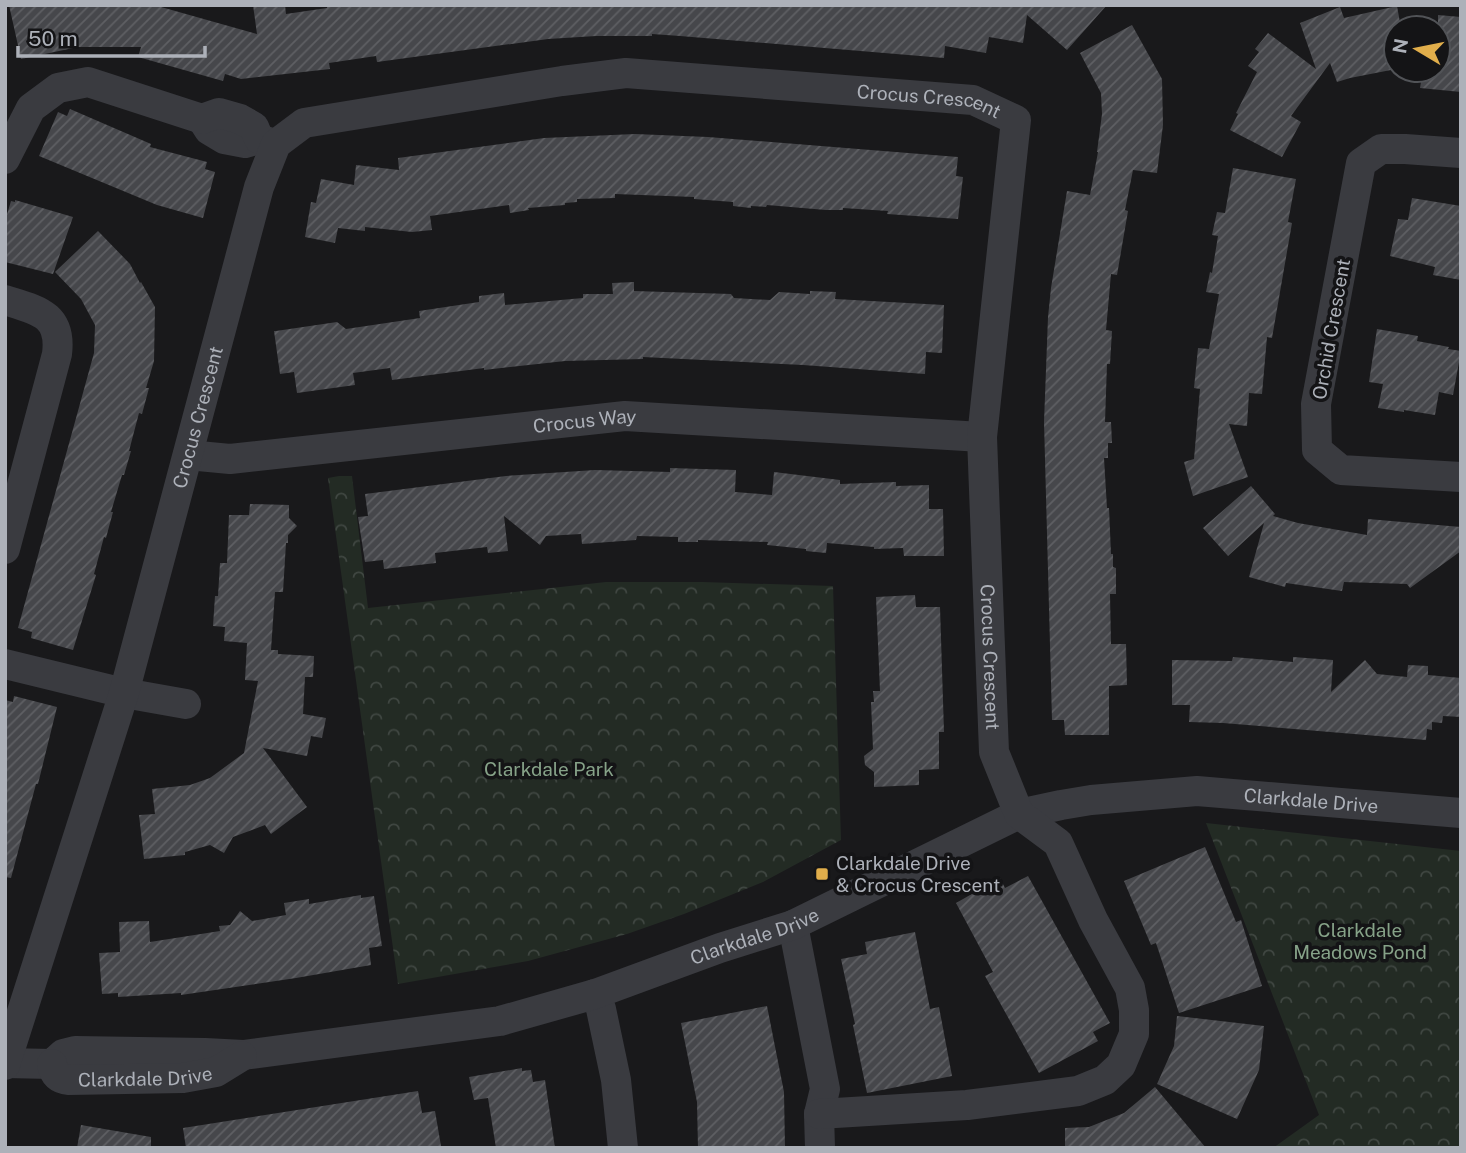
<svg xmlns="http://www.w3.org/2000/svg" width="1466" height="1153" font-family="'Public Sans',sans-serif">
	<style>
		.forest { fill: url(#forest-crowns) }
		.building { fill: url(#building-hatch) }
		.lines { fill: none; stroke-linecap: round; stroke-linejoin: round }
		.minor { stroke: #3a3b40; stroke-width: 30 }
		.poi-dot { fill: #e1ae4b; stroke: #141416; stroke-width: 2.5 }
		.labels { text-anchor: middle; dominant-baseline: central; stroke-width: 7; stroke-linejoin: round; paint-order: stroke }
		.street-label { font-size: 19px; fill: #adb1b9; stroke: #141416 }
		.park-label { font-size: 19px; fill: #86a288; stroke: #141416 }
		.poi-label { font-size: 19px; fill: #adb1b9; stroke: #141416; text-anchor: start }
	</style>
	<defs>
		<pattern id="forest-crowns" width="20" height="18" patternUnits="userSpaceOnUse" patternTransform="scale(1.75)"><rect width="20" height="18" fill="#232b24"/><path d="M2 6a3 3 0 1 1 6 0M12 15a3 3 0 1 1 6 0" fill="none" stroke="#404742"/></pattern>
		<pattern id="building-hatch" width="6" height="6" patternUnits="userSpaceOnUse" patternTransform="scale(1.75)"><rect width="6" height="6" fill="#46474b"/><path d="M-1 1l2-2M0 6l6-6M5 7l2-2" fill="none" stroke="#5e5f63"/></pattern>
	</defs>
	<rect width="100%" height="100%" fill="#19191b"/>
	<path class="forest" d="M 339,476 L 352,476 L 368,608 L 606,582 L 702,582 L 833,586 L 841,840 L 763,882 L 684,914 L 627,934 L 528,961 L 398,984 L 328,478 Z
		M 1206,823 L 1461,851 L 1461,1148 L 1273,1148 L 1319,1115 Z"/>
	<path class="building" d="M 9,5 L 154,5 L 257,34 L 253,5 L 285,5 L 286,14 L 327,8 L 327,5 L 1107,5 L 1067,50 L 1027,15 L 1023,43 L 989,37 L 986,53 L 945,46 L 944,58 L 680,36 L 652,34 L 652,36 L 596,36 L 548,39 L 377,62 L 376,56 L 329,63 L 330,69 L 241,79 L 225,74 L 223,81 L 138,57 L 141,47 L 78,47 L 21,59 Z
		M 1397,6 L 1401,28 L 1396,28 L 1396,69 L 1350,78 L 1337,82 L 1330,63 L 1291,116 L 1301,122 L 1282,157 L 1230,130 L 1238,114 L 1236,113 L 1257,72 L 1248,66 L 1259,52 L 1255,49 L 1268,33 L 1316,69 L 1300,23 L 1340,7 L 1344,18 Z
		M 1438,15 L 1461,17 L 1461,92 L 1420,88 L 1423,70 L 1438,70 Z
		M 1132,25 L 1162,79 L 1163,125 L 1157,173 L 1133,170 L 1125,210 L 1128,211 L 1117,275 L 1111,274 L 1106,330 L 1112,331 L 1110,364 L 1107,364 L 1105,422 L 1111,422 L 1112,443 L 1108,443 L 1108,458 L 1104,458 L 1107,508 L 1109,508 L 1111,554 L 1113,554 L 1113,567 L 1116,568 L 1116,594 L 1110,594 L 1111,644 L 1126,644 L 1127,685 L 1109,686 L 1109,735 L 1065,735 L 1064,720 L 1052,720 L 1044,422 L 1048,317 L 1051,288 L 1067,191 L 1090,195 L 1098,152 L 1097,152 L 1102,114 L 1101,93 L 1080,53 Z
		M 70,109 L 151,144 L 150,147 L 207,162 L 205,169 L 215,172 L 203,218 L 157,205 L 39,156 L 58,112 L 67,116 Z
		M 635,134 L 708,137 L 958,157 L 956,176 L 963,177 L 958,219 L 887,214 L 888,211 L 843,208 L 843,210 L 826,210 L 767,205 L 766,207 L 751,206 L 751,208 L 733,206 L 733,202 L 694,199 L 694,197 L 615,194 L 615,198 L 577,199 L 577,202 L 565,203 L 565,205 L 528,208 L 529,210 L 510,213 L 509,205 L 430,216 L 432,230 L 412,232 L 365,227 L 365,231 L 338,228 L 335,243 L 305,237 L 311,202 L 316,203 L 321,179 L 354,185 L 356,165 L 399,170 L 398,158 L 544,138 Z
		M 1233,168 L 1296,179 L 1288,222 L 1292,223 L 1272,338 L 1267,337 L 1262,394 L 1249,393 L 1247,426 L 1229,424 L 1248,477 L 1193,496 L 1184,462 L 1194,459 L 1200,389 L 1194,388 L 1198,348 L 1209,349 L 1219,294 L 1206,292 L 1210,272 L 1212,273 L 1218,236 L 1212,235 L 1217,212 L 1225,213 Z
		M 1412,198 L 1461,206 L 1461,280 L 1433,275 L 1435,267 L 1390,256 L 1398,219 L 1408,220 Z
		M 15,200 L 73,217 L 53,274 L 5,262 L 5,221 L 11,201 L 15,202 Z
		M 98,231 L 130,264 L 140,283 L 141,282 L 155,307 L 154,361 L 146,388 L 149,388 L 142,414 L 139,413 L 129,451 L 131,451 L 124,475 L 122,475 L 111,512 L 113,512 L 106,538 L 104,537 L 94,574 L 96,575 L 73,650 L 31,638 L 32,632 L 18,628 L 94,353 L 95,325 L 81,299 L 55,272 Z
		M 634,282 L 634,291 L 731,294 L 734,298 L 770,300 L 779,292 L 810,294 L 810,291 L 836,292 L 835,299 L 944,305 L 942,353 L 926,352 L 925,374 L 803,365 L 643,357 L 643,359 L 565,361 L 484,370 L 484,368 L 392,380 L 390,368 L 353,373 L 355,385 L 297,393 L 294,372 L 280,374 L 274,331 L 276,331 L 337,322 L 346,329 L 420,318 L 419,311 L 479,302 L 479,296 L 504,293 L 505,305 L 583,298 L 583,294 L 613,294 L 612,283 Z
		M 1377,329 L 1418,336 L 1417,341 L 1449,347 L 1448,349 L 1461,351 L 1453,395 L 1439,392 L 1435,415 L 1404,410 L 1404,412 L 1378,408 L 1383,384 L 1369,382 Z
		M 670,468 L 736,470 L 735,492 L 772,495 L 774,472 L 840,480 L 840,484 L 896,482 L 896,486 L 929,485 L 929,509 L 943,509 L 944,556 L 904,556 L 903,548 L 874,549 L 874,547 L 827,543 L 826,553 L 806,551 L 806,549 L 767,545 L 768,542 L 698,540 L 698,542 L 678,542 L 678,537 L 637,536 L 636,540 L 582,544 L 581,534 L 546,536 L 540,545 L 504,516 L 508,551 L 488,553 L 487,547 L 435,553 L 436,563 L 384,569 L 383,560 L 365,562 L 358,517 L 368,516 L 365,494 L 506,476 L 595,470 L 670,472 Z
		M 1251,486 L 1275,514 L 1273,516 L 1298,523 L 1367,535 L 1368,519 L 1461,527 L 1461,551 L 1410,588 L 1407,584 L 1344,582 L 1342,591 L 1286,583 L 1285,587 L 1249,577 L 1264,523 L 1228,556 L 1203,528 Z
		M 250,504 L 289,505 L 289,518 L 297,526 L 288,535 L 288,543 L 286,543 L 283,592 L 275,592 L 271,650 L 278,650 L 278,654 L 314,656 L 313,677 L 305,677 L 303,714 L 326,718 L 322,738 L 311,736 L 307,756 L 263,748 L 307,807 L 271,834 L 265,825 L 233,837 L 224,853 L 210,845 L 185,852 L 185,855 L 144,859 L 139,815 L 155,814 L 152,789 L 190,785 L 210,778 L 244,753 L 258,681 L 245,680 L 247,643 L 224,641 L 225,627 L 213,626 L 215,596 L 218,596 L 220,563 L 227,563 L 229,515 L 249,515 Z
		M 915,595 L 916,607 L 940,607 L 944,732 L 939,732 L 939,769 L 919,770 L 919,785 L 874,787 L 874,772 L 865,765 L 864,756 L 873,749 L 871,702 L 874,702 L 873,691 L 880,691 L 876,597 Z
		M 1233,657 L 1293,662 L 1293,657 L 1333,660 L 1331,692 L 1365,660 L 1377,674 L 1407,677 L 1408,665 L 1428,666 L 1428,675 L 1461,678 L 1461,717 L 1443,716 L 1442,723 L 1432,722 L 1432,730 L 1427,729 L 1426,740 L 1223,723 L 1189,722 L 1190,705 L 1172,705 L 1172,660 L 1232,661 Z
		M 14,696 L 57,707 L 38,784 L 36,784 L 11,878 L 5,877 L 5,700 L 13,702 Z
		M 1205,847 L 1236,922 L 1241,920 L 1262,986 L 1179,1013 L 1156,943 L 1151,945 L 1124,881 Z
		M 1028,876 L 1110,1023 L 1093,1032 L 1098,1041 L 1039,1073 L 985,976 L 993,972 L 956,903 L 1000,878 L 1005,888 Z
		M 361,895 L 361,898 L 374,896 L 382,946 L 369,948 L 371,965 L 296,978 L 181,995 L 181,993 L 118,997 L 118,993 L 102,994 L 99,953 L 120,952 L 119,922 L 149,921 L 150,942 L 220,931 L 219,926 L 230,925 L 240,911 L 252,921 L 286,915 L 284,903 L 309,899 L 309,904 Z
		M 915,932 L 930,1009 L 939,1007 L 952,1076 L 867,1093 L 853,1025 L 855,1024 L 841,959 L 867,954 L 865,942 Z
		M 767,1006 L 784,1092 L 785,1148 L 698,1148 L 697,1102 L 681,1023 Z
		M 1177,1016 L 1264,1026 L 1259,1070 L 1237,1119 L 1157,1084 L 1174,1046 Z
		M 522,1068 L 522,1071 L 531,1070 L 533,1082 L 545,1080 L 555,1148 L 496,1148 L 488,1098 L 474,1100 L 469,1077 Z
		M 1155,1087 L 1206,1148 L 1065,1148 L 1065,1128 L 1089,1127 L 1124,1113 Z
		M 418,1091 L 422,1113 L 435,1111 L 441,1146 L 431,1148 L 186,1148 L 183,1128 Z
		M 81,1125 L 151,1137 L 151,1148 L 77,1148 Z"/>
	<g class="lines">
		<g class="minor">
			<path d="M 202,119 L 209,130 L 224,139 L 245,143 L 259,139 L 275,144"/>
			<path d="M 1461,153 L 1405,149 L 1381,149 L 1361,163 L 1316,404 L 1317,450 L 1341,470 L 1461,477"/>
			<path d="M 5,159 L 31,108 L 58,88 L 88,82 L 202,119 L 219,113 L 240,119 L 254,127 L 259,139"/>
			<path d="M 5,300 C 37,310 62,314 57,354 L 5,549"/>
			<path id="s1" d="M 188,455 L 230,459 L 625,416 L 982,437"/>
			<path d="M 5,664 L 124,693 L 186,704"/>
			<path d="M 793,925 L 825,1089 L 819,1114 L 820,1148"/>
			<path d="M 595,994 L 601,1009 L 616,1080 L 623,1148"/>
			<path id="s2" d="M 5,1063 L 52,1064 L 63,1054 L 75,1051 L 205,1053 L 243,1055 L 500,1021 L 595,994 L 720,948 L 793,925 L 1019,814 L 1061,805 L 1091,800 L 1197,791 L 1461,813"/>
			<path id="s3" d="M 52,1064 C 54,1075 58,1079 69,1080 L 183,1078 L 216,1072 L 242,1056"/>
			<path id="s4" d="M 5,1065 L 124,693 L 259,187 L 276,144 L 304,123 L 562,81 L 626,73 L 973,100 L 1016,120 L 982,437 L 994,752 L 1019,814 L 1058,843 L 1093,920 L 1130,988 L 1134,1010 L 1134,1034 L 1121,1065 L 1105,1080 L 1078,1091 L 967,1105 L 819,1114"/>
		</g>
	</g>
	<rect class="poi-dot" x="815" y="867" width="14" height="14" rx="3.5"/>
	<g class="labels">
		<g class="street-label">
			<text stroke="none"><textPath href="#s4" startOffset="1626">Crocus Crescent</textPath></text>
			<text transform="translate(1331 329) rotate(-80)">Orchid Crescent</text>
			<text stroke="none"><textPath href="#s4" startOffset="676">Crocus Crescent</textPath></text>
			<text stroke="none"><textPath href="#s1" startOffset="399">Crocus Way</textPath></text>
			<text stroke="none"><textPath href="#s4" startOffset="2256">Crocus Crescent</textPath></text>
			<text stroke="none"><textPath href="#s2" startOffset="1356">Clarkdale Drive</textPath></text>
			<text stroke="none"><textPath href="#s2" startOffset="770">Clarkdale Drive</textPath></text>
			<text stroke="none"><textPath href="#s3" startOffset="102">Clarkdale Drive</textPath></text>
		</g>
		<g class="park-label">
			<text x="549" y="769">Clarkdale Park</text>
			<text x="1360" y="930">Clarkdale<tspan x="1360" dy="22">Meadows Pond</tspan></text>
		</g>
		<g class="poi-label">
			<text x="836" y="863">Clarkdale Drive<tspan x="836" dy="22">&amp; Crocus Crescent</tspan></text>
		</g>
	</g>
	<rect width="1466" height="1153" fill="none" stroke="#adb1b9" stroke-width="14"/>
	<g transform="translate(1417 49) rotate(280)"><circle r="33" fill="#141416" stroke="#515357" stroke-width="2"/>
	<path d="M0-5L12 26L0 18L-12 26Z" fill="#e1ae4b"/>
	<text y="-10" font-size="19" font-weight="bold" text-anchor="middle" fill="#adb1b9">N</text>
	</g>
	<path d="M18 46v10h187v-10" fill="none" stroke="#adb1b9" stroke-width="3.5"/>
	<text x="28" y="46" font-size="21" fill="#adb1b9" stroke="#141416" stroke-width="5" paint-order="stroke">50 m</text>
</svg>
